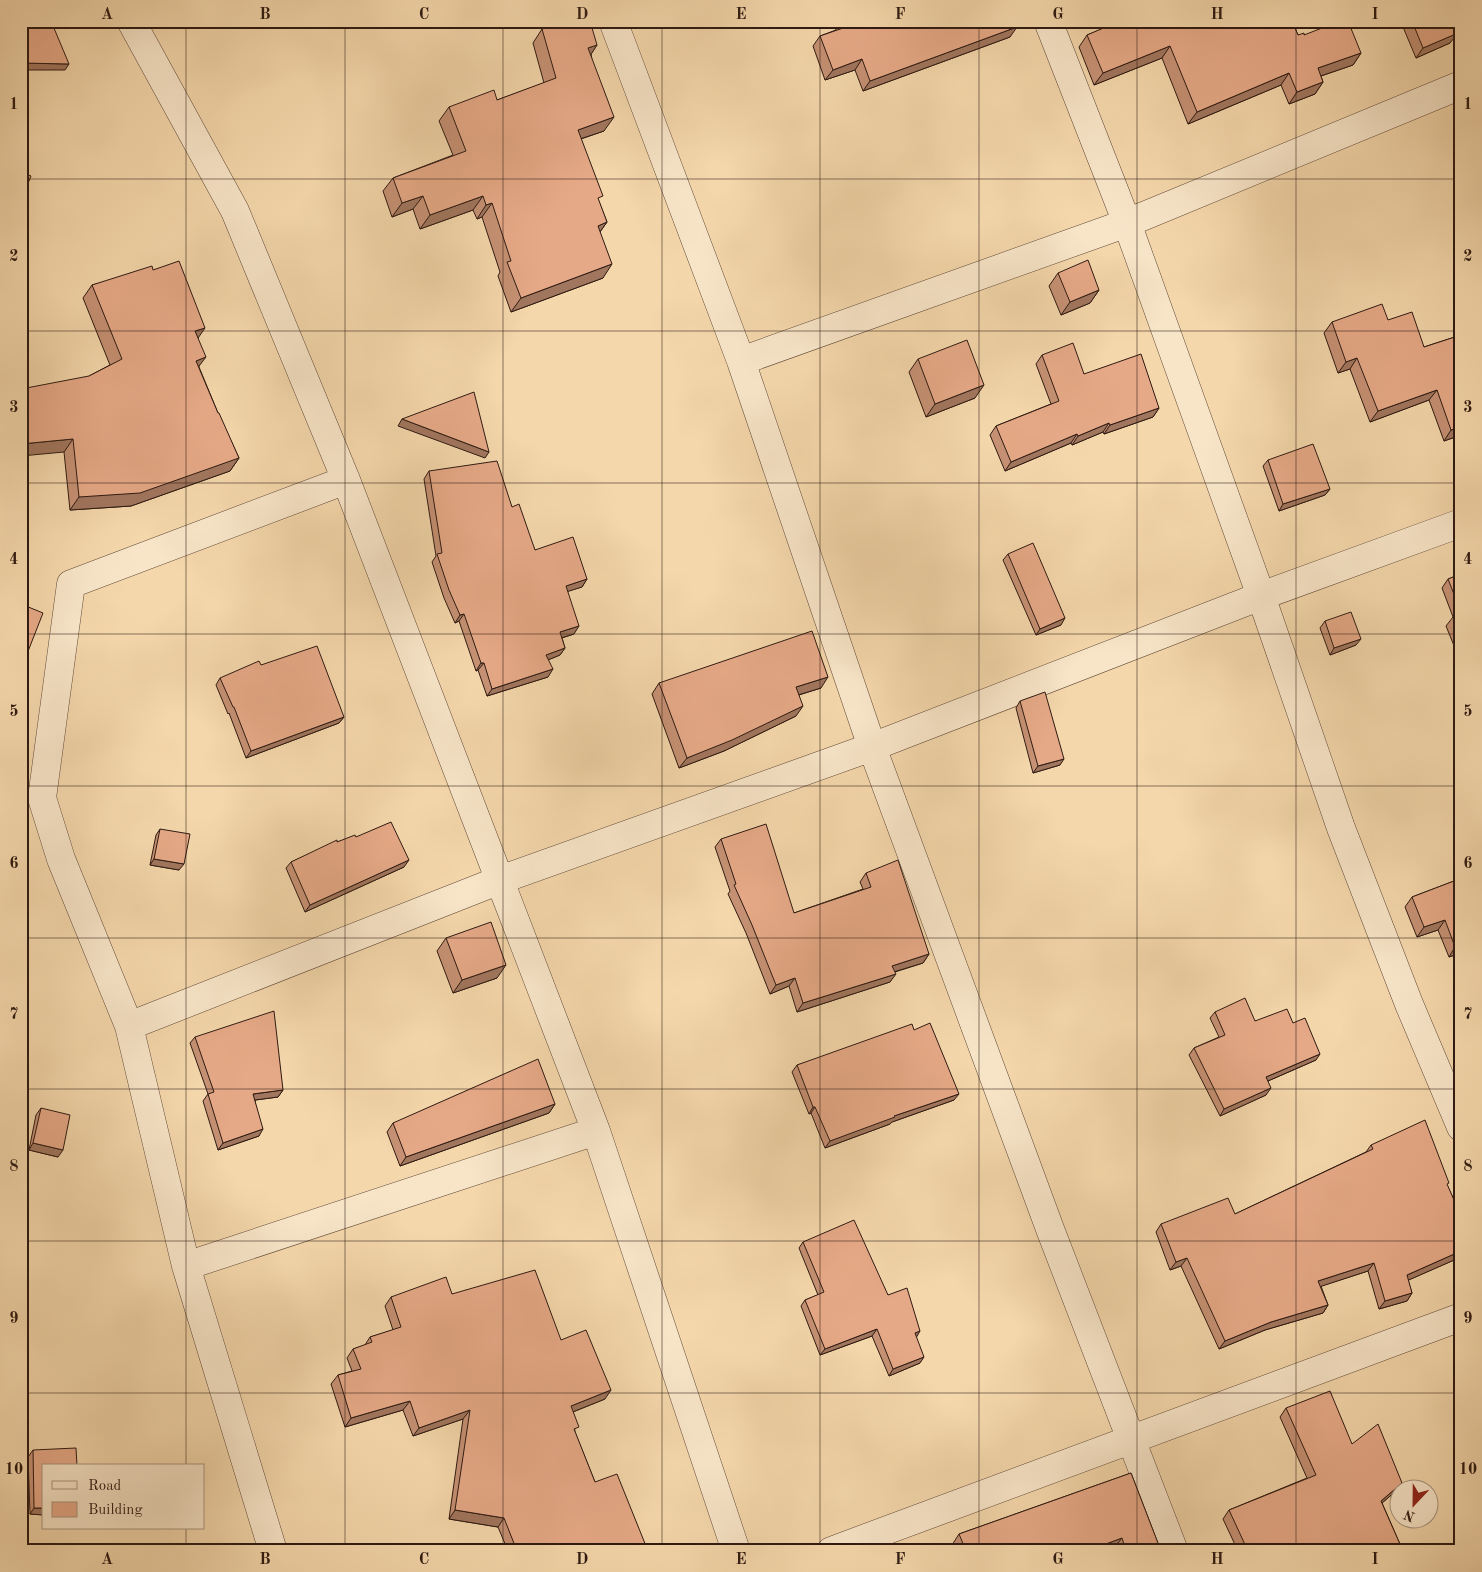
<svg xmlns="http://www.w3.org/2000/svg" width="1482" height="1572" font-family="'Old Standard TT',serif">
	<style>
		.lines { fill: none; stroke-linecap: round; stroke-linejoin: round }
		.minor-casing { stroke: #604938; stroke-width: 29 }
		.minor { stroke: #f8e5c8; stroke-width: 28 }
		.wall { fill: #c69174; stroke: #2e1a12 }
		.shaded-wall { fill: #a1765e; stroke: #2e1a12 }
		.building { fill: #e6a987; stroke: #2e1a12 }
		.grid { fill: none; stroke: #2e1a12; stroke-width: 1; stroke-opacity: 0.55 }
		.neatline { fill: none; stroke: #2e1a12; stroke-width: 2 }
		.grid-label { font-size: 16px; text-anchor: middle; font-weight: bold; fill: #2e1a12 }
	</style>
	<rect width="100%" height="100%" fill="#f4d7ab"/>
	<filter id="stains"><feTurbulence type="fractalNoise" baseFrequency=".004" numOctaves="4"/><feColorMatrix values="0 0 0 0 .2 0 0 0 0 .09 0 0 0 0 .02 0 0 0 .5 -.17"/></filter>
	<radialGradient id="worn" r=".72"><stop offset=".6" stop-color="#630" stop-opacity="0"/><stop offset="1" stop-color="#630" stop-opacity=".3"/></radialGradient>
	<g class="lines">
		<g class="minor-casing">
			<path id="minor" d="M 131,21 L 235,211 L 346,480 L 596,1131 L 736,1551
				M 613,21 L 741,361 L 872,747 L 1050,1229 L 1174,1551
				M 1048,21 L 1127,223 L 1261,596 L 1341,828 L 1409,1004 L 1461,1127
				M 741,361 L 1127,223 L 1461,85
				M 129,1026 L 500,880 L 872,747 L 1261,596 L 1461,523
				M 186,1266 L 596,1131
				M 273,1551 L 186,1266 L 129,1026 L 61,859 L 42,798 L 71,584 L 346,480
				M 831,1551 L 1461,1317"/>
		</g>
		<use href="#minor" class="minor"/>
	</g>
	<path class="wall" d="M 833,21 L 1016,21 L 1010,37 L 863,91 L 855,70 L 825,80 L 813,46 L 820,36 L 836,30 Z
		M 1099,21 L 1292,21 L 1298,35 L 1304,35 L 1361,53 L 1353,65 L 1321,76 L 1323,82 L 1315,94 L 1289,104 L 1281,85 L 1188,124 L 1162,58 L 1094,85 L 1079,47 L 1087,35 L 1102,29 Z
		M 1396,21 L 1453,21 L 1450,43 L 1416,58 L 1403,27 L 1399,28 Z
		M 542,29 L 597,45 L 591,54 L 604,131 L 581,139 L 599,202 L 607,222 L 600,232 L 603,278 L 511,312 L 498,276 L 500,272 L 482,217 L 477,219 L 473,210 L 420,229 L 413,209 L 392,217 L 383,191 L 393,178 L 453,155 L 439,121 L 449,107 L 497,100 L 544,83 L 533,43 Z
		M 153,270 L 198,338 L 199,367 L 218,413 L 239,458 L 230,471 L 131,506 L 70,510 L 64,452 L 89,376 L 110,365 L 83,298 L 92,285 Z
		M 1058,273 L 1099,290 L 1090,303 L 1061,315 L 1049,286 Z
		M 1388,320 L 1424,347 L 1461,335 L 1461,435 L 1444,441 L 1429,400 L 1370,422 L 1350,369 L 1338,373 L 1324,333 L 1332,322 Z
		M 1042,355 L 1084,374 L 1159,408 L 1153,417 L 1104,434 L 1103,432 L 1072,445 L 1071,443 L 1005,471 L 990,435 L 996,426 L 1051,404 L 1036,364 Z
		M 918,359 L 975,398 L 926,417 L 909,372 Z
		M 1268,460 L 1330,489 L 1325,495 L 1279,511 L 1263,466 Z
		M 429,471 L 512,507 L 535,550 L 587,579 L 582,587 L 567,591 L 574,634 L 562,638 L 565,648 L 560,655 L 548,660 L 548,677 L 487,696 L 478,670 L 476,671 L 459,621 L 455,623 L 444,598 L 432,562 L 436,556 L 424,479 Z
		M 1008,554 L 1061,625 L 1036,635 L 1003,560 Z
		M 1461,574 L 1461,663 L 1446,626 L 1453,617 L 1442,588 L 1448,579 Z
		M 1325,621 L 1356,645 L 1330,655 L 1320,628 Z
		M 220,678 L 344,717 L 339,723 L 246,758 L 229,713 L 228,714 L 216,685 Z
		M 659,683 L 821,688 L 799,695 L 796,716 L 724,751 L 679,768 L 652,694 Z
		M 1020,701 L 1060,765 L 1033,773 L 1016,708 Z
		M 160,829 L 179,870 L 150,865 L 156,835 Z
		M 356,837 L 404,867 L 305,912 L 286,868 L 291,862 L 337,842 Z
		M 721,839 L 794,913 L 863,889 L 860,882 L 866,873 L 929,954 L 923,963 L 895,972 L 890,982 L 797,1012 L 789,986 L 770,994 L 746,933 L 728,894 L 730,891 L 715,847 Z
		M 1454,881 L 1461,953 L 1449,957 L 1438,930 L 1417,937 L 1405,907 L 1412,897 Z
		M 446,938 L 497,978 L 453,993 L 437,951 Z
		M 1215,1012 L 1255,1021 L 1293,1023 L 1316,1060 L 1268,1081 L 1266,1095 L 1220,1116 L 1189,1055 L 1194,1048 L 1219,1037 L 1210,1018 Z
		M 914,1030 L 954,1100 L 892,1122 L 890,1124 L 825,1148 L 811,1113 L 809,1114 L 792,1072 L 797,1065 Z
		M 195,1037 L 283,1090 L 278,1097 L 255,1100 L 259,1136 L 218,1150 L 203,1101 L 208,1094 L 190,1043 Z
		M 555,1104 L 549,1113 L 400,1166 L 387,1132 L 393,1123 Z
		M 41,1108 L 58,1157 L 29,1150 L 36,1115 Z
		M 1371,1145 L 1447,1185 L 1461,1216 L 1461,1257 L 1408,1280 L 1412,1293 L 1407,1301 L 1379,1309 L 1368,1271 L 1321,1286 L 1328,1305 L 1323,1313 L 1265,1330 L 1219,1349 L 1181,1266 L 1170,1270 L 1156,1232 L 1161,1224 L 1235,1214 L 1366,1152 Z
		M 803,1242 L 888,1295 L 916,1337 L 920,1363 L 889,1376 L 872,1336 L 820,1355 L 801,1306 L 805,1300 L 818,1295 L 799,1248 Z
		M 452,1294 L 561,1340 L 605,1399 L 573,1412 L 575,1432 L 595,1482 L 648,1551 L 508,1551 L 498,1527 L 449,1519 L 463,1419 L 413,1436 L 403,1410 L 345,1427 L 331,1384 L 338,1375 L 352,1371 L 347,1358 L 353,1349 L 365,1345 L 370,1337 L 393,1330 L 385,1306 L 391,1297 Z
		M 1286,1408 L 1352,1444 L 1396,1491 L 1382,1503 L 1403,1551 L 1238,1551 L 1223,1519 L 1229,1510 L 1307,1478 L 1280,1417 Z
		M 33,1450 L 44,1466 L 44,1515 L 30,1514 L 28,1457 Z
		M 1131,1473 L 1161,1551 L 1115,1551 L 1114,1548 L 1108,1551 L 950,1551 L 954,1550 L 952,1545 L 959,1534 Z"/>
	<path class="shaded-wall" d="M 1404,21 L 1406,21 L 1403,27 L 1399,28 Z
		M 1017,27 L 1010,37 L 863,91 L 870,81 Z
		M 1458,33 L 1450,43 L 1416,58 L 1423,48 Z
		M 597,45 L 588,59 L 588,48 Z
		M 1170,46 L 1162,58 L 1094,85 L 1103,73 Z
		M 1361,53 L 1353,65 L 1309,80 L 1318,68 Z
		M 862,59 L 855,70 L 825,80 L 833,70 Z
		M 21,63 L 69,64 L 65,70 L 21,70 Z
		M 1289,73 L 1281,85 L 1188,124 L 1197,112 Z
		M 1323,82 L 1315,94 L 1289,104 L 1297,92 Z
		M 614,117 L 604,131 L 568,143 L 578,130 Z
		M 423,196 L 413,209 L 392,217 L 402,203 Z
		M 483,196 L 473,210 L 420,229 L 430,215 Z
		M 492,203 L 482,217 L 477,219 L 486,205 Z
		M 607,222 L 597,236 L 598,226 Z
		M 612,264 L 603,278 L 511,312 L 521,298 Z
		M 1099,290 L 1090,303 L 1061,315 L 1070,302 Z
		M 205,328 L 196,341 L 195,331 Z
		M 206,357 L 196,370 L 196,361 Z
		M 1357,358 L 1350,369 L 1338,373 L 1346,362 Z
		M 984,385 L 975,398 L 926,417 L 935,404 Z
		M 1437,390 L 1429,400 L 1370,422 L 1378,411 Z
		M 1159,408 L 1153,417 L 1104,434 L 1110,425 Z
		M 402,419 L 489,452 L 485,458 L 398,426 Z
		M 1109,423 L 1103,432 L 1072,445 L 1078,436 Z
		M 1461,427 L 1461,435 L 1444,441 L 1451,430 Z
		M 1077,434 L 1071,443 L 1005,471 L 1011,462 Z
		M 73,439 L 64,452 L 21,456 L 21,444 Z
		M 239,458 L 230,471 L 131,506 L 70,510 L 79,497 Z
		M 1330,489 L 1325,495 L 1279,511 L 1283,504 Z
		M 587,579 L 582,587 L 560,594 L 566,586 Z
		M 464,614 L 459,621 L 455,623 L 460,615 Z
		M 1065,618 L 1061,625 L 1036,635 L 1040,629 Z
		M 579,626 L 574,634 L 554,640 L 560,632 Z
		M 1361,639 L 1356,645 L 1330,655 L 1334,648 Z
		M 565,648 L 560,655 L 540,663 L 546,655 Z
		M 21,658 L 25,659 L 21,665 Z
		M 481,663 L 484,663 L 478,670 L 476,671 Z
		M 553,669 L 548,677 L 487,696 L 492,689 Z
		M 828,677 L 821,688 L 788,698 L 796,687 Z
		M 803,706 L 796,716 L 724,751 L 679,768 L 687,758 Z
		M 344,717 L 339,723 L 246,758 L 251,751 Z
		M 1064,759 L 1060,765 L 1033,773 L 1038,766 Z
		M 154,859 L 184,864 L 179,870 L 150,865 Z
		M 409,860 L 404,867 L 305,912 L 310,905 Z
		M 1445,920 L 1438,930 L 1417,937 L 1424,927 Z
		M 1461,945 L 1461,953 L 1449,957 L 1455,947 Z
		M 929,954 L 923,963 L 887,974 L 892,966 Z
		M 506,965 L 497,978 L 453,993 L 462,980 Z
		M 896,974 L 890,982 L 797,1012 L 803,1003 Z
		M 795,978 L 789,986 L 770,994 L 776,985 Z
		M 1320,1054 L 1316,1060 L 1261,1084 L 1266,1077 Z
		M 1271,1088 L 1266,1095 L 1220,1116 L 1224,1109 Z
		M 283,1090 L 278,1097 L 248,1101 L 253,1094 Z
		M 959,1094 L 954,1100 L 892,1122 L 890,1124 L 825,1148 L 830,1141 L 894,1116 Z
		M 555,1104 L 549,1113 L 400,1166 L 406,1157 Z
		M 813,1107 L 815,1107 L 811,1113 L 809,1114 Z
		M 263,1129 L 259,1136 L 218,1150 L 223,1143 Z
		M 33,1143 L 63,1150 L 58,1157 L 29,1150 Z
		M 1461,1251 L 1461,1257 L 1402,1283 L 1407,1275 Z
		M 1187,1258 L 1181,1266 L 1170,1270 L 1176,1262 Z
		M 1374,1263 L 1368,1271 L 1313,1289 L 1318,1281 Z
		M 1412,1293 L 1407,1301 L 1379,1309 L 1385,1301 Z
		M 1328,1305 L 1323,1313 L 1265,1330 L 1219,1349 L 1225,1341 L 1271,1322 Z
		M 877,1329 L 872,1336 L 820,1355 L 825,1349 Z
		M 920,1331 L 916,1338 L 915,1333 Z
		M 924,1357 L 920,1363 L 889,1376 L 893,1369 Z
		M 611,1390 L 605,1399 L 565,1415 L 571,1406 Z
		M 410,1401 L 403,1410 L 345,1427 L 351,1418 Z
		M 470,1410 L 463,1419 L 413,1436 L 419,1428 Z
		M 1402,1483 L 1396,1491 L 1375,1509 L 1381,1501 Z
		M 34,1508 L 44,1508 L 44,1515 L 30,1514 Z
		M 455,1510 L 504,1518 L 498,1527 L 449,1519 Z
		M 1122,1538 L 1114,1548 L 1108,1551 L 1087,1551 Z"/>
	<path class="building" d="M 21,21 L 51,21 L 69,64 L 21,63 Z
		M 570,21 L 590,21 L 597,45 L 588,48 L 614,117 L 578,130 L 603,196 L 598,198 L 607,222 L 598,226 L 612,264 L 521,298 L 507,262 L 511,261 L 492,203 L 486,205 L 483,196 L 430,215 L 423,196 L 402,203 L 393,178 L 466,151 L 449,107 L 494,90 L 497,100 L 556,78 L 542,29 Z
		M 844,21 L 1016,21 L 1017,27 L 870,81 L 862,59 L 833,70 L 820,36 L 846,27 Z
		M 1112,21 L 1292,21 L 1298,35 L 1304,33 L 1304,35 L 1340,21 L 1348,21 L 1361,53 L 1318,68 L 1323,82 L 1297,92 L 1289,73 L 1197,112 L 1170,46 L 1103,73 L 1087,35 L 1113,24 Z
		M 1412,21 L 1453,21 L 1458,33 L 1423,48 Z
		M 21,172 L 31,176 L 22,198 L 21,203 Z
		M 21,229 L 25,230 L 21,241 Z
		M 1088,260 L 1099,290 L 1070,302 L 1058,273 Z
		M 179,261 L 205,328 L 195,331 L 206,357 L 196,361 L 218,413 L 219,413 L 239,458 L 140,493 L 79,497 L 73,439 L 21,444 L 21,389 L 89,376 L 122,359 L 92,285 L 152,266 L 153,270 Z
		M 1382,304 L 1388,320 L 1412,312 L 1424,347 L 1461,335 L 1461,427 L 1451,430 L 1437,390 L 1378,411 L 1357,358 L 1346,362 L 1332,322 Z
		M 967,340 L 984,385 L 935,404 L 918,359 Z
		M 1073,343 L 1084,374 L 1141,354 L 1159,408 L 1110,425 L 1109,423 L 1078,436 L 1077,434 L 1011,462 L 996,426 L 1059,401 L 1042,355 Z
		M 474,392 L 489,452 L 402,419 Z
		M 1313,444 L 1330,489 L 1283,504 L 1268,460 Z
		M 497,461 L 512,507 L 519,504 L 535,550 L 573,537 L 587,579 L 566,586 L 579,626 L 560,632 L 565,648 L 546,655 L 553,669 L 492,689 L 484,663 L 481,663 L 464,614 L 460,615 L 449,590 L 437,554 L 442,553 L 429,471 Z
		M 1033,543 L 1065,618 L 1040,629 L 1008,554 Z
		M 1461,574 L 1461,612 L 1448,579 Z
		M 21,604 L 43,613 L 25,659 L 21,658 Z
		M 1351,612 L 1361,639 L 1334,648 L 1325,621 Z
		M 1461,614 L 1461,638 L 1453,617 Z
		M 812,631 L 828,677 L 796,687 L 803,706 L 732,740 L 687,758 L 659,683 Z
		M 317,646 L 344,717 L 251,751 L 234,707 L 233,707 L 220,678 L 259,661 L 261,665 Z
		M 1045,692 L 1064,759 L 1038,766 L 1020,701 Z
		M 391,822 L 409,860 L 310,905 L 291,862 L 337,840 L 337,842 L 355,835 L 356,837 Z
		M 766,824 L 794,913 L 871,887 L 866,873 L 898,860 L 929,954 L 892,966 L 896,974 L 803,1003 L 795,978 L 776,985 L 752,925 L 734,885 L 736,884 L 721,839 Z
		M 160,829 L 190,834 L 184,864 L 154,859 Z
		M 1454,881 L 1456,885 L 1461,882 L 1461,945 L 1455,947 L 1445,920 L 1424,927 L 1412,897 Z
		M 491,922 L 506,965 L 462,980 L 446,938 Z
		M 1245,998 L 1255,1021 L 1287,1009 L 1293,1023 L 1305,1018 L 1320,1054 L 1266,1077 L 1271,1088 L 1224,1109 L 1194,1048 L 1225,1035 L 1215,1012 Z
		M 274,1011 L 283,1090 L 253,1094 L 263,1129 L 223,1143 L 208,1094 L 214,1092 L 195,1037 Z
		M 930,1023 L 959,1094 L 894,1116 L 895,1117 L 830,1141 L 815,1107 L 813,1107 L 797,1065 L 912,1024 L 914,1030 Z
		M 538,1059 L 555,1104 L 406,1157 L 393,1123 Z
		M 41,1108 L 70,1115 L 63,1150 L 33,1143 Z
		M 1425,1120 L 1449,1183 L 1447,1184 L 1461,1216 L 1461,1251 L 1407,1275 L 1412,1293 L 1385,1301 L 1374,1263 L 1318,1281 L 1328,1305 L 1271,1322 L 1225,1341 L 1187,1258 L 1176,1262 L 1161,1224 L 1228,1198 L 1235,1214 L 1373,1149 L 1371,1145 Z
		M 854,1220 L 888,1295 L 907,1288 L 920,1331 L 915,1333 L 924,1357 L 893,1369 L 877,1329 L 825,1349 L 805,1300 L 824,1292 L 803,1242 Z
		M 535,1270 L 561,1340 L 586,1330 L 611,1390 L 571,1406 L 579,1427 L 574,1429 L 595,1482 L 617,1474 L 648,1551 L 517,1551 L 504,1518 L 455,1510 L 470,1410 L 419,1428 L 410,1401 L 351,1418 L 338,1375 L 361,1369 L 353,1349 L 372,1342 L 370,1337 L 401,1327 L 391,1297 L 446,1277 L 452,1294 Z
		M 1330,1391 L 1352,1444 L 1378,1424 L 1402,1483 L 1381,1501 L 1403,1551 L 1248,1551 L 1229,1510 L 1316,1475 L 1286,1408 Z
		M 76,1448 L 77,1466 L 44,1466 L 44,1508 L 34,1508 L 33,1450 Z
		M 1131,1473 L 1161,1551 L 1126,1551 L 1122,1538 L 1087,1551 L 950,1551 L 964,1546 L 959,1534 Z"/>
	<path class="grid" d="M 186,21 L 186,1466M 345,21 L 345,1551M 503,21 L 503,1551M 662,21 L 662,1551M 820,21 L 820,1551M 979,21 L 979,1551M 1137,21 L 1137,1551M 1296,21 L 1296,1551M 21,179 L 1461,179M 21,331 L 1461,331M 21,483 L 1461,483M 21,634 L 1461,634M 21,786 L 1461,786M 21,938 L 1461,938M 21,1089 L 1461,1089M 21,1241 L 1461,1241M 21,1393 L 1461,1393M 186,1528 L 186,1551"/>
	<rect width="1482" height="1572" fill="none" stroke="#f4d7ab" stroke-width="55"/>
	<rect x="42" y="1464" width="162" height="65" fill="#f8e5c8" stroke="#a7947f"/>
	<rect x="52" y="1481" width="25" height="8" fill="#f8e5c8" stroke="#a7947f"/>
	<text x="88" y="1490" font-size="15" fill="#2e1a12">Road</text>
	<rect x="52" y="1502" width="25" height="15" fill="#e6a987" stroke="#a7947f"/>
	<text x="88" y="1514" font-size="15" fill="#2e1a12">Building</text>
	<g transform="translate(1414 1504) rotate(202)"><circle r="24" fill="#f8e5c8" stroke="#a7947f"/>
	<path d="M0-4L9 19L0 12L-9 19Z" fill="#8f2418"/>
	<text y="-8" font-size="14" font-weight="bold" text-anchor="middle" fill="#2e1a12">N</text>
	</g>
	<rect x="28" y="28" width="1426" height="1516" class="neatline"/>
	<g class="grid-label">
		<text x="107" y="19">A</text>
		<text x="265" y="19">B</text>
		<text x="424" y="19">C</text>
		<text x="582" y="19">D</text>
		<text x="741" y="19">E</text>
		<text x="900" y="19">F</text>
		<text x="1058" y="19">G</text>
		<text x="1217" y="19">H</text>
		<text x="1375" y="19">I</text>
		<text x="14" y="109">1</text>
		<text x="1468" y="109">1</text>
		<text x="14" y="261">2</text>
		<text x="1468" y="261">2</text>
		<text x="14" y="412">3</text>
		<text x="1468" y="412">3</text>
		<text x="14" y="564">4</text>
		<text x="1468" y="564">4</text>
		<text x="14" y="716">5</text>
		<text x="1468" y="716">5</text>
		<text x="14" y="868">6</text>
		<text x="1468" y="868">6</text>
		<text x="14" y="1019">7</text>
		<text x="1468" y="1019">7</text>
		<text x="14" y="1171">8</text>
		<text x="1468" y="1171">8</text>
		<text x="14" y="1323">9</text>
		<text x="1468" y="1323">9</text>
		<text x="14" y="1474">10</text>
		<text x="1468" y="1474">10</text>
		<text x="107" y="1564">A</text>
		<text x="265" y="1564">B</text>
		<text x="424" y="1564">C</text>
		<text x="582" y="1564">D</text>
		<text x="741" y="1564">E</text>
		<text x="900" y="1564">F</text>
		<text x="1058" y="1564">G</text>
		<text x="1217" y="1564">H</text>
		<text x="1375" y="1564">I</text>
	</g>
	<rect width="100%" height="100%" filter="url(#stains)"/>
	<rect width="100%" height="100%" fill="url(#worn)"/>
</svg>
